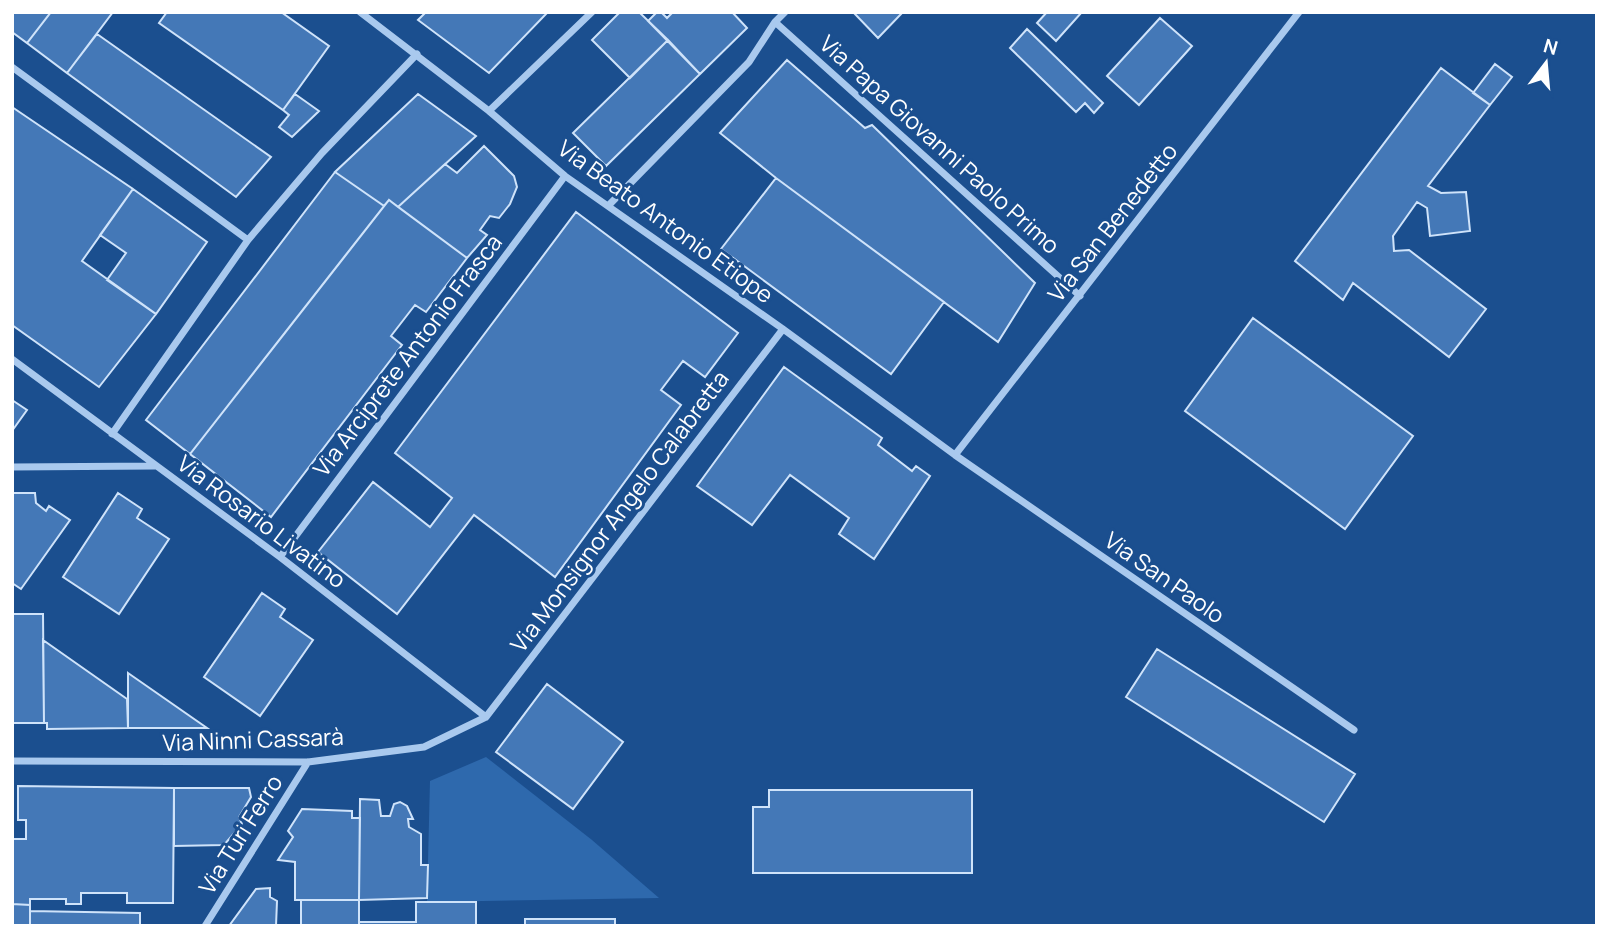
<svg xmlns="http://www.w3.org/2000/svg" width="1609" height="938" font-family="Manrope,sans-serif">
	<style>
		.green { fill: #2e69ad }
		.building { fill: #4478b7; stroke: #cfe3fa; stroke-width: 2 }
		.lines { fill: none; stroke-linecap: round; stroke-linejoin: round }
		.street { stroke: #a9c9ee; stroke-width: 7 }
		.labels { text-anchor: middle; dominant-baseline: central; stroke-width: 6; stroke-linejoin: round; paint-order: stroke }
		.street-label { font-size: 23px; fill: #fff; stroke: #1b4f8f }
	</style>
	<rect width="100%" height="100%" fill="#1b4f8f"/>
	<path class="green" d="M 486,757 L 592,840 L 659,898 L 427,902 L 430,781 Z"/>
	<path class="building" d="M 12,12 L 51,12 L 27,43 L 12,32 Z
		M 51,12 L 113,12 L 67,73 L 27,43 Z
		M 167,12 L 281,12 L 329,46 L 283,110 L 159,23 Z
		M 426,12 L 544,12 L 546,14 L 489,73 L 418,20 Z
		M 620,12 L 639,12 L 668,40 L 630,78 L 592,40 Z
		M 657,12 L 661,12 L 667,18 L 673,12 L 732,12 L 747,28 L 700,74 L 648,21 Z
		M 853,12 L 903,12 L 878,38 Z
		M 1047,12 L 1082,12 L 1056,41 L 1037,23 Z
		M 1160,18 L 1192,46 L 1139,105 L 1107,76 Z
		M 1027,29 L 1103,103 L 1094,113 L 1085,103 L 1076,112 L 1010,48 Z
		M 97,34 L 271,157 L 236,197 L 67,73 Z
		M 668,40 L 700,74 L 606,166 L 573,133 Z
		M 787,60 L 865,128 L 872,125 L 1035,283 L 998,342 L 776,178 L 720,133 Z
		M 1495,64 L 1512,77 L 1490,105 L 1473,93 Z
		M 1441,68 L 1490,105 L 1428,186 L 1441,193 L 1466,192 L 1470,231 L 1430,236 L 1427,208 L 1417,202 L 1393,236 L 1394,251 L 1409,250 L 1486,309 L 1449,357 L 1353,283 L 1343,300 L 1295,261 Z
		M 295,94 L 319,111 L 292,137 L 279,127 L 289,115 L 283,110 Z
		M 418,94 L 476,136 L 398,207 L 389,200 L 384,206 L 335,172 Z
		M 12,107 L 133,189 L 82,261 L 156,314 L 99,387 L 12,325 Z
		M 484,146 L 514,176 L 517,187 L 510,204 L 499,218 L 490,216 L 480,230 L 487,235 L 467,258 L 398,207 L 445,164 L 457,173 Z
		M 335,172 L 384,206 L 190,454 L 146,420 Z
		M 776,178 L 944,302 L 891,374 L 721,249 Z
		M 133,189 L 207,242 L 156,314 L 107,280 L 126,253 L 100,235 Z
		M 389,200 L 467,258 L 426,312 L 415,305 L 391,336 L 402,345 L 271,517 L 190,454 Z
		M 576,212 L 738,333 L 705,377 L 683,361 L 661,390 L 681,405 L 555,577 L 474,515 L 397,614 L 318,552 L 373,482 L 430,527 L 452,498 L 395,453 Z
		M 1253,318 L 1413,436 L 1345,529 L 1185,411 Z
		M 784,367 L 882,438 L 878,445 L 912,471 L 916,466 L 930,476 L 874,559 L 839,534 L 849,518 L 790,475 L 752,525 L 697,486 Z
		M 12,400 L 27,410 L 12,431 Z
		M 12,493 L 35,493 L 36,503 L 46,511 L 49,506 L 70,520 L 21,589 L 12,583 Z
		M 118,493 L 142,509 L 137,518 L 169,539 L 119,614 L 63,577 Z
		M 262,593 L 285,609 L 280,617 L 313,640 L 260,716 L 204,677 Z
		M 12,614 L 43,614 L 44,723 L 12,723 Z
		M 43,640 L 127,699 L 128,728 L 47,729 L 47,723 L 44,723 Z
		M 1157,649 L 1355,774 L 1324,822 L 1126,697 Z
		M 128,673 L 207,728 L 128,728 Z
		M 547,684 L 623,742 L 573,809 L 496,752 Z
		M 18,786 L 174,788 L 173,903 L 127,903 L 127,893 L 81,893 L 81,904 L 66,904 L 66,899 L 30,899 L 30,905 L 12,904 L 12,839 L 26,839 L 26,820 L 18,820 Z
		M 174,788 L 249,788 L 251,797 L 239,817 L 242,824 L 224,845 L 174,846 Z
		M 769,790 L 972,790 L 972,873 L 753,873 L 753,807 L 769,807 Z
		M 360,799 L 379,800 L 381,816 L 390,816 L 394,804 L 400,802 L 407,806 L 413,819 L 408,819 L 409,827 L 421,834 L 421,865 L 428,865 L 427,898 L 359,900 Z
		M 302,809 L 352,811 L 352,818 L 360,818 L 359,900 L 295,900 L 295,862 L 278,860 L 293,837 L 288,831 Z
		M 270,888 L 270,897 L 277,901 L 276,926 L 229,926 L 256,889 Z
		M 301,900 L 359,900 L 359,926 L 301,926 Z
		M 416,902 L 476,902 L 476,926 L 359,926 L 359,922 L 416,922 Z
		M 12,904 L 30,905 L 30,926 L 12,926 Z
		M 30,911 L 140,913 L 140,926 L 30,926 Z
		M 525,919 L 615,919 L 615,926 L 525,926 Z"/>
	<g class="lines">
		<path class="street" d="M 360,12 L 489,111 L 565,176 L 783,329 L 955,455 L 1354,730
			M 775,22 L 1080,296
			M 12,67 L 248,240
			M 489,111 L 592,12
			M 608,206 L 749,62 L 775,22 L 785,12
			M 12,359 L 280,557 L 486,717
			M 112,434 L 248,240 L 322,153 L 417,54
			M 955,455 L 1299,12
			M 12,467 L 155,466
			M 280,557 L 565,176
			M 12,761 L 308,762 L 424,747 L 486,717 L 783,329
			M 205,926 L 308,762"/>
	</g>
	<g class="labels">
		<g class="street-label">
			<text transform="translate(940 144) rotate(42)">Via Papa Giovanni Paolo Primo</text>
			<text transform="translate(666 221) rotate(36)">Via Beato Antonio Etiope</text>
			<text transform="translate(1112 222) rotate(-52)">Via San Benedetto</text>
			<text transform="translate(407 355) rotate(-53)">Via Arciprete Antonio Frasca</text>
			<text transform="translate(619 511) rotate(-53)">Via Monsignor Angelo Calabretta</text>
			<text transform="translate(262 521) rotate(37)">Via Rosario Livatino</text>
			<text transform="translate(1165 577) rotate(35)">Via San Paolo</text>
			<text transform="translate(253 739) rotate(-2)">Via Ninni Cassarà</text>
			<text transform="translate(240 834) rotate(-58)">Via Turi Ferro</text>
		</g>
	</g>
	<rect width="1609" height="938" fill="none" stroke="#ffffff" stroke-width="28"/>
	<g transform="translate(1546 63) rotate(16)" stroke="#1b4f8f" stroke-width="5" paint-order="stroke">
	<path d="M0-5L12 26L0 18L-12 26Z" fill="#ffffff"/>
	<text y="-10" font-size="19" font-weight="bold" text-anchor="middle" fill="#ffffff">N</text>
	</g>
</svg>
